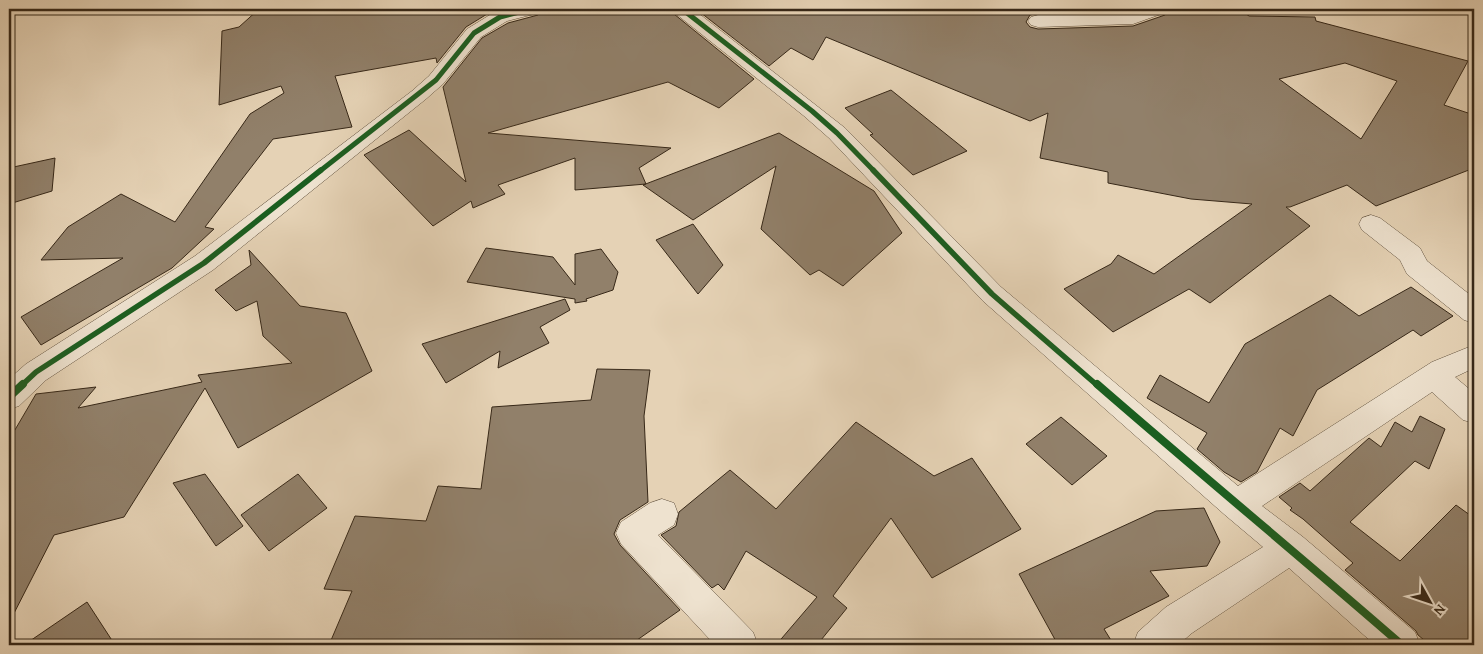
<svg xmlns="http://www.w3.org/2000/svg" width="1483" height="654" font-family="'Gentium Book Plus',serif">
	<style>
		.building { fill: #91806a; stroke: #372818; fill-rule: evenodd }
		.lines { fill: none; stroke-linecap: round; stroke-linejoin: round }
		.minor-casing { stroke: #62523f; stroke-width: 1 }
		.minor { fill: #eee2cf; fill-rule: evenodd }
		.cycleway-far2-casing { stroke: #eee2cf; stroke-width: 8 }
		.cycleway-far1-casing { stroke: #eee2cf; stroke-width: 9 }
		.cycleway-casing { stroke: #eee2cf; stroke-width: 11 }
		.cycleway-far2 { stroke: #1b5e20; stroke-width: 5 }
		.cycleway-far1 { stroke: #1b5e20; stroke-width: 5.5 }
		.cycleway { stroke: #1b5e20; stroke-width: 8 }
	</style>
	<rect width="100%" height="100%" fill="#e5d2b5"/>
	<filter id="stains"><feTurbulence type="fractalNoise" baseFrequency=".004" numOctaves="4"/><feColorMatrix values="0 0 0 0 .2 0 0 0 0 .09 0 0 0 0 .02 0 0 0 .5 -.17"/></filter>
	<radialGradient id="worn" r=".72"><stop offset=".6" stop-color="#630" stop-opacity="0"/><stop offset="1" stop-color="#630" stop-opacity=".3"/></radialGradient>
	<path class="building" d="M 259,9 L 503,9 L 492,11 L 466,27 L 437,63 L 436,58 L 335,76 L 352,127 L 273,139 L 205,227 L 214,229 L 172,268 L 41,345 L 21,317 L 123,258 L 41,260 L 68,227 L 121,194 L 175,222 L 250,114 L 284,93 L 281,86 L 219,105 L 222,31 L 239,27 Z
		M 542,9 L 671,9 L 674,14 L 754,79 L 719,108 L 668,82 L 488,133 L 671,148 L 639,168 L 646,184 L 575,190 L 575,158 L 498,185 L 505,194 L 473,208 L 471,201 L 433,226 L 364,155 L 409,130 L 466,182 L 443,87 L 482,38 L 508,23 L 538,15 Z
		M 696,9 L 1135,9 L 1038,13 L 1030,15 L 1026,22 L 1030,27 L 1038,29 L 1133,26 L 1165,15 L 1168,9 L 1239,9 L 1249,16 L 1315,17 L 1316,21 L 1468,61 L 1444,105 L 1474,115 L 1474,168 L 1376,206 L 1347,185 L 1290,207 L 1286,207 L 1310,226 L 1210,303 L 1189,289 L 1113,332 L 1064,289 L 1111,264 L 1118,255 L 1154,274 L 1252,204 L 1191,199 L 1108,183 L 1108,172 L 1040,158 L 1048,113 L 1030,121 L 826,37 L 813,60 L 791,48 L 769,66 ZM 1345,63 L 1397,81 L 1361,139 L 1279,79 Z
		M 891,90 L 967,151 L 913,175 L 870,135 L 873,134 L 845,108 Z
		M 779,133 L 874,191 L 902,233 L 843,286 L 819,270 L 810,275 L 761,229 L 776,166 L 693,220 L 643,185 Z
		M 55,158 L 52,191 L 9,204 L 9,168 Z
		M 693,224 L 723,265 L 698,294 L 656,240 Z
		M 486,248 L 553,257 L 575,285 L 575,254 L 601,249 L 618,272 L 613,290 L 586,299 L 587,301 L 575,303 L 575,299 L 467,282 Z
		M 249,250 L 300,306 L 346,313 L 372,371 L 238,448 L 205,388 L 124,517 L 54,535 L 9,623 L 9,440 L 36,394 L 96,387 L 78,408 L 202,382 L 198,375 L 292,363 L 263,336 L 257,301 L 236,311 L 215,290 L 251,265 Z
		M 1411,287 L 1453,316 L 1421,336 L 1413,330 L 1317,390 L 1293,436 L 1280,428 L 1257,472 L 1241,482 L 1224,472 L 1197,449 L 1207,433 L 1147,398 L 1160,375 L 1209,403 L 1245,344 L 1330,295 L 1359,316 Z
		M 565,299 L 570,310 L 540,327 L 549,343 L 498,368 L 500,351 L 446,383 L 422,344 Z
		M 597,369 L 650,370 L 644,416 L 648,502 L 620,520 L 614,534 L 620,545 L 680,610 L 630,645 L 329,645 L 352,591 L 324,589 L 355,516 L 426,521 L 438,486 L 481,489 L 492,407 L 591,400 Z
		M 1420,416 L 1445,429 L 1429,469 L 1415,461 L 1350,522 L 1400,561 L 1456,505 L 1474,518 L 1474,645 L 1430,645 L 1418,635 L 1416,631 L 1345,570 L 1353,563 L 1303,519 L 1290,510 L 1292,508 L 1279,497 L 1300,483 L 1310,491 L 1369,438 L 1381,447 L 1395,422 L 1412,432 Z
		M 1061,417 L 1107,456 L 1072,485 L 1026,444 Z
		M 856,422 L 934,476 L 972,458 L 1021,529 L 932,578 L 891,518 L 833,596 L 847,608 L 817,645 L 776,645 L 817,597 L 746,551 L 724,590 L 718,584 L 712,588 L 661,535 L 676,526 L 679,512 L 730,470 L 776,509 Z
		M 205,474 L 243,526 L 216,546 L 173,483 Z
		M 298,474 L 327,508 L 269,551 L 241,515 Z
		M 1204,508 L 1220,542 L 1207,566 L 1150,571 L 1169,596 L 1104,629 L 1114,645 L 1058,645 L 1019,574 L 1156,511 Z
		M 87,602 L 115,645 L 24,645 Z"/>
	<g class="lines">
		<g class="minor-casing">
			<path id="minor" d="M 510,9 L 540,9 L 538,13 L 507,21 L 481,37 L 443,84 L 426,99 L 213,270 L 46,380 L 19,406 L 9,409 L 9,379 L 26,364 L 195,256 L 412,91 L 429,76 L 467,29 L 493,13 Z
				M 673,9 L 693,9 L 845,128 L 1001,287 L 1238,486 L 1432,362 L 1474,345 L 1474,368 L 1455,377 L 1474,393 L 1474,423 L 1463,420 L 1432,392 L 1262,506 L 1303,537 L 1415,632 L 1420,645 L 1375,645 L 1289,568 L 1192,633 L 1178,645 L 1133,645 L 1138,632 L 1166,607 L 1263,547 L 1225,515 L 983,301 L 829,138 L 804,116 L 675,13 Z
				M 1140,9 L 1166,9 L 1164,13 L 1133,24 L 1038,27 L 1031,25 L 1028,21 L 1031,17 L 1038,15 L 1131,12 Z
				M 1371,215 L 1380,218 L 1420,248 L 1427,261 L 1474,298 L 1474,323 L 1464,320 L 1407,274 L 1400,260 L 1362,230 L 1359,224 L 1362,218 Z
				M 662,499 L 674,503 L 678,514 L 674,525 L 658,535 L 753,632 L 758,645 L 715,645 L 621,544 L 616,533 L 621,522 L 650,503 Z"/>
		</g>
		<use href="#minor" class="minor"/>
		<g class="cycleway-far2-casing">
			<path id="cycleway-far2" d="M 682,9 L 812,111 L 837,133 L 874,171
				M 320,171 L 436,80 L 474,33 L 500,17 L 531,9"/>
		</g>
		<g class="cycleway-far1-casing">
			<path id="cycleway-far1" d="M 873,170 L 992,294 L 1098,386
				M 21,386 L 36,372 L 204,263 L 321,170"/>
		</g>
		<g class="cycleway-casing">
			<path id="cycleway" d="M 1097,384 C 1198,472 1301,557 1402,645
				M 9,397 L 23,384"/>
		</g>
		<use href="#cycleway-far2" class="cycleway-far2"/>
		<use href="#cycleway-far1" class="cycleway-far1"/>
		<use href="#cycleway" class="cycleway"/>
	</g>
	<rect width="1483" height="654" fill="none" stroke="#e5d2b5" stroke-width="30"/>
	<rect x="10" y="10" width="1463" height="634" fill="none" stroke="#372818" stroke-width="2.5"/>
	<rect x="15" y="15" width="1453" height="624" fill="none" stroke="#372818"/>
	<g transform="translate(1430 602) rotate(130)" stroke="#eee2cf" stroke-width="4" paint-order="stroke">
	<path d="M0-4L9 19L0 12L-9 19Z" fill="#372818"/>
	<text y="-8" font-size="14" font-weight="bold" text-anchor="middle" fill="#372818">N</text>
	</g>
	<rect width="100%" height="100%" filter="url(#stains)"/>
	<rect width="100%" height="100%" fill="url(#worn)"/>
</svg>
